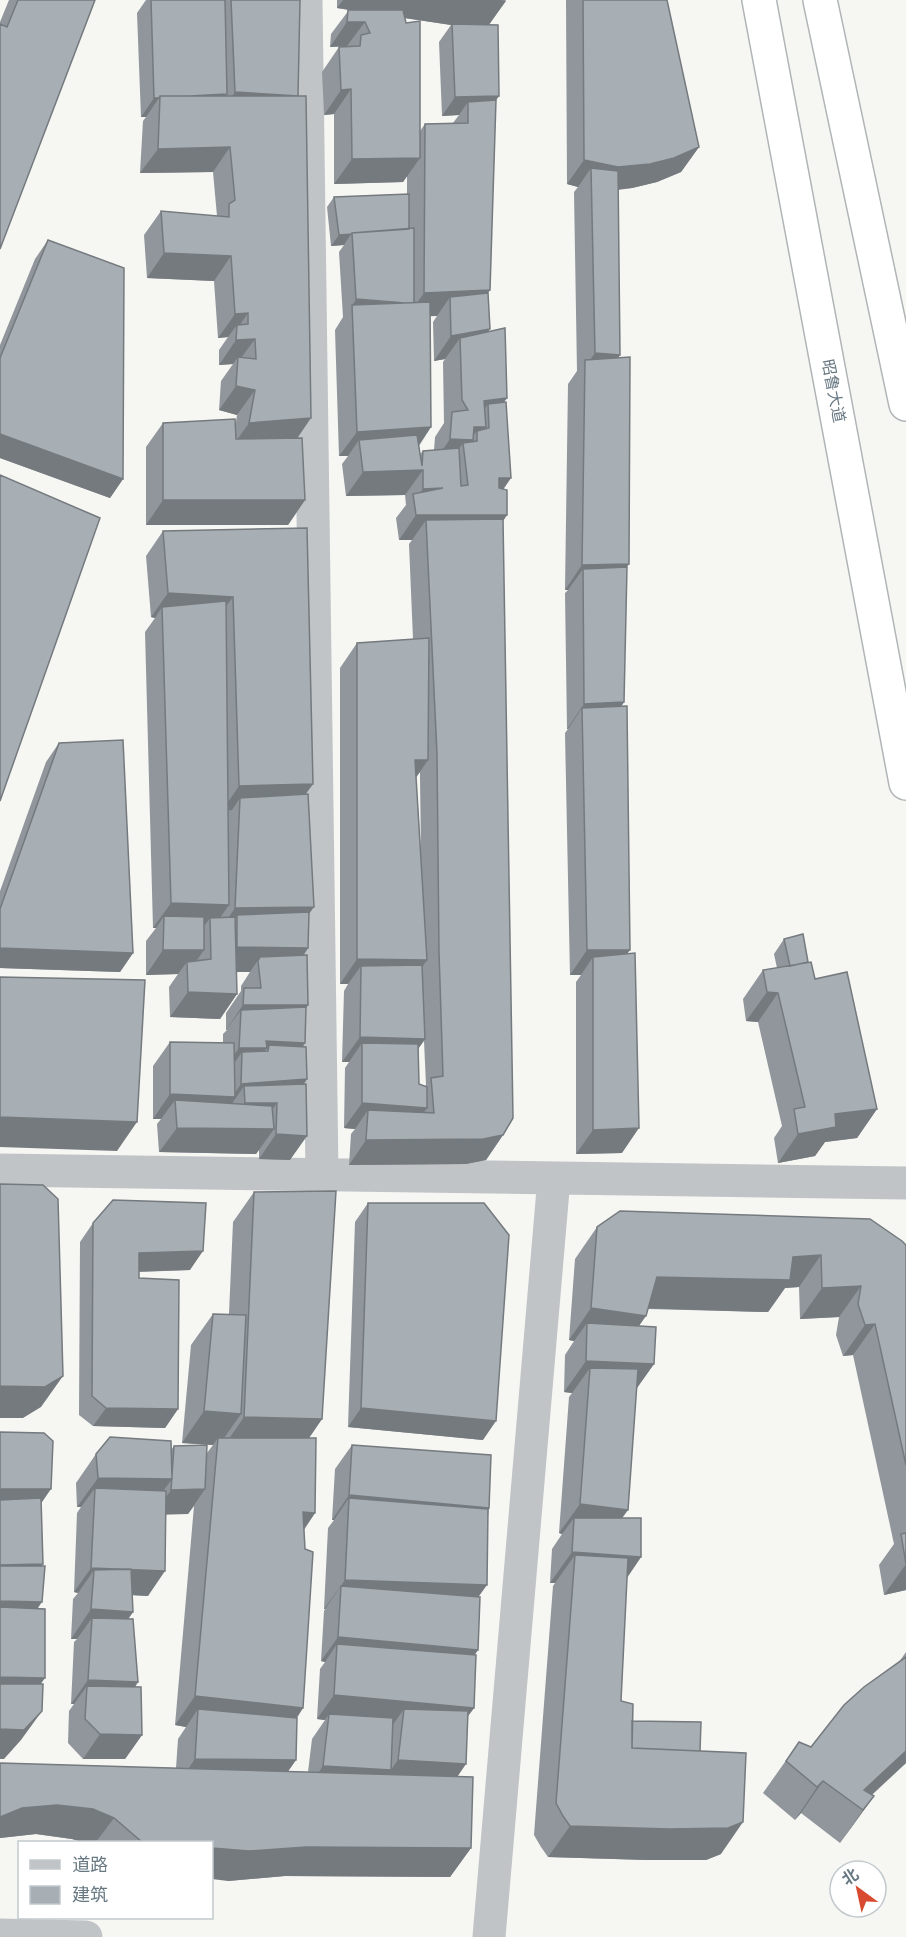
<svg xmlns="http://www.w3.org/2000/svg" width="906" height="1937" font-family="Signika,'Noto Sans SC',sans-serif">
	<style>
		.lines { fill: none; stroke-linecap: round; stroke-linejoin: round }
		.highway-casing { stroke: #b1b5b8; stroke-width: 36 }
		.minor { stroke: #c0c4c7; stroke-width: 33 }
		.highway { stroke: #fff; stroke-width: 33 }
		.wall { fill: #90969b; fill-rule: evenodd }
		.shaded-wall { fill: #757a7e }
		.building { fill: #a7afb4; stroke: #757a7e; stroke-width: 1.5 }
		.labels { text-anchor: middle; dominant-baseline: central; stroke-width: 6; stroke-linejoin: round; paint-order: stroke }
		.street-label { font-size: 16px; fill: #677882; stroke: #fff }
	</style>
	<rect width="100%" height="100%" fill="#f6f6f3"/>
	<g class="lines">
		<g class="highway-casing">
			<path id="highway" d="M 759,0 L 906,783
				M 820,0 L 906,404"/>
		</g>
		<path class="minor" d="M 306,0 L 322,1174
			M 0,1170 L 906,1183
			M 0,1935 L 86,1937
			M 489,1937 L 554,1178"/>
		<use href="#highway" class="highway"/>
	</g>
	<path class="wall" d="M 9,0 L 95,0 L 0,249 L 0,22 Z
		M 146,0 L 300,0 L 298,96 L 297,438 L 305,500 L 288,525 L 146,525 L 146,447 L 163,423 L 235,428 L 237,415 L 219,410 L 221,381 L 233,364 L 219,365 L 219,350 L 228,337 L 218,338 L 214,281 L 147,278 L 144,235 L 161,211 L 217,216 L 213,172 L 140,173 L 143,121 L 146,117 L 141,117 L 137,13 Z
		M 337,0 L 506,0 L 489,25 L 499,96 L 496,100 L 490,290 L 488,293 L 490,329 L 488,332 L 507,398 L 504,402 L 504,489 L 507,515 L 503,521 L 503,1135 L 486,1160 L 466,1164 L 349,1165 L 351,1134 L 355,1129 L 344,1128 L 345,1068 L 349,1062 L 342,1062 L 344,991 L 348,984 L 340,984 L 340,668 L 357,643 L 413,639 L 409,544 L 412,540 L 399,540 L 396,518 L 406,505 L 405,495 L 346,496 L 342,464 L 348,456 L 339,456 L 335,330 L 343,317 L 339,252 L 344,245 L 331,246 L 327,207 L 334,197 L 407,194 L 407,176 L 403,182 L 334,184 L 334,114 L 324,115 L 322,72 L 339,47 L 347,46 L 330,47 L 331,34 L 349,10 L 337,8 ZM 405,18 L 451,25 L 439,42 L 442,116 L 459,115 L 453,123 L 425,124 L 420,131 ZM 430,316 L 437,316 L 433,322 L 434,361 L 445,359 L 443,362 L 444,423 L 435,437 L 434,450 L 423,451 L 420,454 L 419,446 L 431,427 ZM 420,772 L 420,778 L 421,852 L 416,777 ZM 424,1041 L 426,1085 L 425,1086 L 419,1084 L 418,1049 Z
		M 566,0 L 667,0 L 699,147 L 681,172 L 657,182 L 632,188 L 618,190 L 620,355 L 618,358 L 629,564 L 626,567 L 624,702 L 621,707 L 627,954 L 622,1153 L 576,1154 L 576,982 L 581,975 L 570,975 L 565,733 L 568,729 L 567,729 L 565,593 L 568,590 L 565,590 L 568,384 L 577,371 L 574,192 L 578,187 L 567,184 Z
		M 48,240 L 123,479 L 110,498 L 0,458 L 0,345 L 35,259 Z
		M 307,528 L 313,784 L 305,795 L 309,914 L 308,948 L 304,955 L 308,1005 L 306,1008 L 305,1043 L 303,1047 L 307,1079 L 304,1084 L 290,1160 L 259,1159 L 259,1150 L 256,1154 L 159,1152 L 157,1124 L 161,1119 L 153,1119 L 153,1066 L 170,1042 L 223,1042 L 223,1034 L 227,1030 L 226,1030 L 226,1013 L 241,991 L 241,986 L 250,972 L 237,972 L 237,994 L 220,1019 L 170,1017 L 169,987 L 178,974 L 146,975 L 146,941 L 156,928 L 153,928 L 145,632 L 155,618 L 151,617 L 146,556 L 163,531 Z
		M 59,743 L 133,953 L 120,972 L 0,968 L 0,891 L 46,762 Z
		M 784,939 L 808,962 L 815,979 L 877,1109 L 857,1138 L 825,1142 L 815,1156 L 778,1163 L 774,1138 L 782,1126 L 758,1022 L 746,1021 L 743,999 L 763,970 L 777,968 L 774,954 Z
		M 254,1192 L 322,1419 L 309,1438 L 315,1513 L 304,1530 L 303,1708 L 297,1718 L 296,1760 L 288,1771 L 308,1772 L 312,1739 L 325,1720 L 317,1719 L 320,1669 L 325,1662 L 321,1661 L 324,1611 L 325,1609 L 324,1609 L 328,1528 L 334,1520 L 332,1520 L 335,1469 L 352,1445 L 489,1508 L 478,1597 L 478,1650 L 475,1654 L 474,1708 L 468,1716 L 457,1776 L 471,1848 L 450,1877 L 285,1876 L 228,1881 L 212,1842 L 82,1842 L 72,1839 L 36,1834 L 0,1838 L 0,1763 L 176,1768 L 178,1739 L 186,1727 L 175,1725 L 194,1506 L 188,1514 L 165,1514 L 148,1596 L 132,1595 L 133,1612 L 128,1619 L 138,1682 L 135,1687 L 142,1735 L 125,1759 L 83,1759 L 68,1743 L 69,1711 L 74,1704 L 71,1704 L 74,1642 L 77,1639 L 71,1639 L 73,1599 L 78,1593 L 74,1592 L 77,1513 L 81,1507 L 77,1507 L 76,1483 L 96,1454 L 171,1450 L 174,1446 L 207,1453 L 213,1445 L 182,1443 L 191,1345 L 213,1314 L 229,1314 L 233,1222 Z
		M 368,1203 L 483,1440 L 348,1427 L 355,1222 Z
		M 93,1223 L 190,1270 L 139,1272 L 139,1278 L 178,1409 L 165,1428 L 93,1426 L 79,1415 L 80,1242 Z
		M 597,1227 L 906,1245 L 906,1590 L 884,1595 L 879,1565 L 894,1544 L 853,1355 L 843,1356 L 836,1335 L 839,1317 L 800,1319 L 799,1287 L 785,1288 L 768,1312 L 648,1309 L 639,1326 L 654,1364 L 636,1389 L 622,1518 L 641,1557 L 627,1578 L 621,1701 L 632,1721 L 700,1751 L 721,1854 L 706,1860 L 647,1860 L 548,1857 L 541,1847 L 534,1835 L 553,1586 L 555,1583 L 550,1583 L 552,1549 L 562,1534 L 559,1533 L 569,1397 L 572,1393 L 564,1392 L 565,1355 L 574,1341 L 569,1340 L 575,1259 Z
		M 906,1652 L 906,1763 L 872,1795 L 874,1796 L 840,1843 L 801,1813 L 795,1820 L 763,1793 L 799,1742 L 811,1747 L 899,1662 Z"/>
	<path class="shaded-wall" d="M 343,0 L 501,0 L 506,1 L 485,30 L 337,8 Z
		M 347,22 L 365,22 L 347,46 L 330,47 Z
		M 351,89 L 334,114 L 324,115 L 341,90 Z
		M 235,92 L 298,96 L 222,111 Z
		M 227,94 L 213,113 L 160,98 Z
		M 499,96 L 486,114 L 468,102 L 459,115 L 442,116 L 455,97 Z
		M 154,98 L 159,98 L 146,117 L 141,117 Z
		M 230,147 L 213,172 L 140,173 L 158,149 Z
		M 699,147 L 681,172 L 657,182 L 632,188 L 601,191 L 591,168 L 578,187 L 567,184 L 584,160 Z
		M 420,158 L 403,182 L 334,184 L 352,159 Z
		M 351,234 L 344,245 L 331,246 L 339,235 Z
		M 164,253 L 231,256 L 214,281 L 147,278 Z
		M 490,290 L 473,314 L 450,297 L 437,316 L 407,317 L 424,293 Z
		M 356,299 L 414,304 L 352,306 Z
		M 248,313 L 237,329 L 237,325 L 228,337 L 218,338 L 235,314 Z
		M 490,329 L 473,353 L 460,338 L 445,359 L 434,361 L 451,336 Z
		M 255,339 L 238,362 L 238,357 L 233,364 L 219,365 L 236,340 Z
		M 595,353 L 620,355 L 602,380 L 585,367 Z
		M 236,386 L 255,390 L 237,415 L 219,410 Z
		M 507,398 L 489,423 L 488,404 L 474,425 L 484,401 Z
		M 311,418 L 294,443 L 232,447 L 249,423 Z
		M 431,427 L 414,452 L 359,440 L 348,456 L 339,456 L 357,432 Z
		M 474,427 L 486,427 L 477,441 L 477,431 L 470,440 L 473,440 L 464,453 L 463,443 L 448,464 L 433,464 L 450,439 Z
		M 0,434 L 123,479 L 110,498 L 0,458 Z
		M 423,470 L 405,495 L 346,496 L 363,472 Z
		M 499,478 L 511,478 L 494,503 Z
		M 443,488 L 414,501 L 423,489 Z
		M 163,500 L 305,500 L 288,525 L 146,525 Z
		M 416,515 L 507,515 L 490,540 L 426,520 L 412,540 L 399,540 Z
		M 629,564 L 611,589 L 583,569 L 568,590 L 565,590 L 582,565 Z
		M 168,593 L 233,597 L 215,621 L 162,607 L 155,618 L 151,617 Z
		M 624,702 L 607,727 L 582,708 L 568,729 L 567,729 L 584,704 Z
		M 415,760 L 428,760 L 411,785 Z
		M 313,784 L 295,808 L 240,798 L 232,810 L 222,811 L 239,786 Z
		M 171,903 L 229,905 L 212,929 L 210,918 L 202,929 L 164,916 L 156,928 L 153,928 Z
		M 314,907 L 296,932 L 237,915 L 225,933 L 218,933 L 235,908 Z
		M 237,947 L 308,948 L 291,973 L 260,957 L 250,972 L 220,972 Z
		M 0,948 L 133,953 L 120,972 L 0,968 Z
		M 163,950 L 204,950 L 187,974 L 187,962 L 178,974 L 146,975 Z
		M 587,950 L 630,950 L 612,975 L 593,957 L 581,975 L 570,975 Z
		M 357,959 L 427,960 L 410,985 L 361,966 L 348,984 L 340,984 Z
		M 188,992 L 237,994 L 220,1019 L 170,1017 Z
		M 767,992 L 778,993 L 758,1022 L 746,1021 Z
		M 243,1005 L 308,1005 L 291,1030 L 241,1010 L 226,1030 Z
		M 360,1037 L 425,1039 L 408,1063 L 362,1043 L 349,1062 L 342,1062 Z
		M 266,1041 L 305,1043 L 288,1068 L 268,1051 L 269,1045 L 254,1066 L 242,1052 L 228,1072 L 222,1072 L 239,1048 Z
		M 307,1079 L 290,1104 L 277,1103 L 259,1128 L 227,1127 L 245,1103 L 244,1086 L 229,1108 L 175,1100 L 161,1119 L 153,1119 L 170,1094 L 232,1097 L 241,1084 Z
		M 362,1103 L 427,1108 L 410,1132 L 368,1110 L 355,1129 L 344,1128 Z
		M 877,1109 L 857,1138 L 825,1142 L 815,1156 L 778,1163 L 798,1134 L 835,1114 Z
		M 0,1117 L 137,1122 L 117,1151 L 0,1147 Z
		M 177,1128 L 274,1129 L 256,1154 L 159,1152 Z
		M 639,1128 L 622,1153 L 576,1154 L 593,1130 Z
		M 276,1134 L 307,1136 L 290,1160 L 259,1159 Z
		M 503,1135 L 486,1160 L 466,1164 L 349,1165 L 366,1140 Z
		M 203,1251 L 190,1270 L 126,1272 L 139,1253 Z
		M 821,1255 L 799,1287 L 785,1288 L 768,1312 L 635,1308 L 657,1277 L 793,1257 Z
		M 861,1286 L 839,1317 L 800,1319 L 822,1288 Z
		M 591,1308 L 646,1316 L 624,1347 L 587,1323 L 574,1341 L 569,1340 Z
		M 875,1324 L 853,1355 L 843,1356 L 865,1325 Z
		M 586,1361 L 654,1364 L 632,1395 L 590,1368 L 572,1393 L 564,1392 Z
		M 63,1376 L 41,1407 L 23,1418 L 0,1418 L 0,1386 Z
		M 106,1408 L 178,1409 L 165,1428 L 93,1426 Z
		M 361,1408 L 496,1421 L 483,1440 L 348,1427 Z
		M 204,1411 L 241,1414 L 219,1445 L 218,1438 L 213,1445 L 182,1443 Z
		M 244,1417 L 322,1419 L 302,1448 L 224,1446 Z
		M 98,1478 L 172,1479 L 151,1508 L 95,1488 L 81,1507 L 77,1507 Z
		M 0,1489 L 51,1489 L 31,1518 L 0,1518 Z
		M 205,1489 L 188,1514 L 154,1515 L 171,1490 Z
		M 349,1495 L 489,1508 L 472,1533 L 349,1498 L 334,1520 L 332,1520 Z
		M 580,1504 L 628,1510 L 607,1539 L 574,1518 L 562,1534 L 559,1533 Z
		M 303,1512 L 315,1513 L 295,1542 Z
		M 572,1552 L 641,1557 L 619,1589 L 575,1555 L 555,1583 L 550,1583 Z
		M 43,1564 L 26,1589 L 0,1589 L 0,1565 Z
		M 906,1564 L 906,1590 L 884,1595 Z
		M 91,1568 L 165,1571 L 148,1596 L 92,1593 L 94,1570 L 78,1593 L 74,1592 Z
		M 345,1580 L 487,1585 L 466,1614 L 341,1586 L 325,1609 L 324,1609 Z
		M 0,1601 L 42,1602 L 22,1631 L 0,1631 Z
		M 91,1609 L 133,1612 L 113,1641 L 92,1618 L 77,1639 L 71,1639 Z
		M 338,1637 L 478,1650 L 461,1674 L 337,1644 L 325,1662 L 321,1661 Z
		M 0,1677 L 45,1678 L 24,1707 L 0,1706 Z
		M 88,1680 L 138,1682 L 121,1707 L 87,1686 L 74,1704 L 71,1704 Z
		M 334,1695 L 474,1708 L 456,1732 L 404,1709 L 392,1726 L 329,1714 L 325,1720 L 317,1719 Z
		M 195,1696 L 303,1708 L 283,1737 L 198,1709 L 186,1727 L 175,1725 Z
		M 42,1711 L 21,1740 L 4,1759 L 0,1759 L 0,1729 Z
		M 100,1734 L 142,1735 L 125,1759 L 83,1759 Z
		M 906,1751 L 906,1763 L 858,1807 L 864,1790 Z
		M 195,1759 L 296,1760 L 275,1790 L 175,1788 Z
		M 398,1760 L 466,1764 L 449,1789 L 381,1784 Z
		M 323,1766 L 391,1770 L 373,1795 L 306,1791 Z
		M 823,1781 L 801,1813 L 795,1820 L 817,1787 Z
		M 874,1796 L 851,1828 L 840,1843 L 863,1810 Z
		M 57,1805 L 93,1809 L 114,1818 L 96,1842 L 82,1842 L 72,1839 L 36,1834 L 0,1838 L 0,1817 L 22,1808 Z
		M 743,1822 L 721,1854 L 706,1860 L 647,1860 L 548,1857 L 570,1826 Z
		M 306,1847 L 471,1848 L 450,1877 L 285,1876 L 228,1881 L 212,1879 L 212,1848 Z"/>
	<path class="building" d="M 18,0 L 95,0 L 0,249 L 0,24 L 7,27 Z
		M 151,0 L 225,0 L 227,94 L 190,96 L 160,96 L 159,98 L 154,98 Z
		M 231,0 L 300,0 L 298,96 L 235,92 Z
		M 583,0 L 667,0 L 699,147 L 674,158 L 650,164 L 618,167 L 584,160 Z
		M 348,10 L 403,10 L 406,23 L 420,21 L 420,158 L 352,159 L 351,89 L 341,90 L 339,47 L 360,46 L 361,35 L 370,33 L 365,22 L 347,22 Z
		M 452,24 L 498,25 L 499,96 L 455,97 Z
		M 160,96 L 306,96 L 311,418 L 249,423 L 255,390 L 236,386 L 238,357 L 256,359 L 255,339 L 236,340 L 237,325 L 248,324 L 248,313 L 235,314 L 231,256 L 164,253 L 161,211 L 229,217 L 229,204 L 235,200 L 230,147 L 158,149 Z
		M 496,100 L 490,290 L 424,293 L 425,124 L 468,123 L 468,102 Z
		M 591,168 L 618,171 L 620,355 L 595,353 Z
		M 409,194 L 409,229 L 352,233 L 352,234 L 339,235 L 334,197 Z
		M 414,228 L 414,303 L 405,303 L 356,299 L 352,233 Z
		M 48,240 L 124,268 L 123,479 L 0,434 L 0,358 Z
		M 488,293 L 490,329 L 451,336 L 450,297 Z
		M 430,302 L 431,427 L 357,432 L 352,305 Z
		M 505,328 L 507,398 L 484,401 L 486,427 L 474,427 L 473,440 L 450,439 L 452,412 L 468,410 L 462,400 L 460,338 Z
		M 630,357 L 629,564 L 582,565 L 585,360 Z
		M 506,402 L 511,478 L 499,478 L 499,488 L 507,490 L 507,515 L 416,515 L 413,494 L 443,488 L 423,489 L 423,470 L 363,472 L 359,440 L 417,435 L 422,466 L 423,451 L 459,448 L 461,486 L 468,485 L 463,443 L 477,441 L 477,431 L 489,428 L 488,404 Z
		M 235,419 L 236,439 L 302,438 L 305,500 L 163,500 L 163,423 Z
		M 0,475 L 100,518 L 0,801 Z
		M 503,519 L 513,1118 L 503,1135 L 483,1139 L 366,1140 L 368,1110 L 434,1113 L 431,1078 L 443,1076 L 439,952 L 437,754 L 426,520 Z
		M 307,528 L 313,784 L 239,786 L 233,597 L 168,593 L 163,531 Z
		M 627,567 L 624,702 L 584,704 L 583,569 Z
		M 226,601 L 229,905 L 171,903 L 162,607 Z
		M 429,638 L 428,760 L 415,760 L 427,960 L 357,959 L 357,643 Z
		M 627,706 L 630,950 L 587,950 L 582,708 Z
		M 123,740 L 133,953 L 0,948 L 0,909 L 59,743 Z
		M 308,794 L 314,907 L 235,908 L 240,798 Z
		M 309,912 L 308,948 L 237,947 L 237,915 Z
		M 164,916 L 204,917 L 204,950 L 163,950 Z
		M 235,917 L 237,994 L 188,992 L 187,962 L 211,959 L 210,918 Z
		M 803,934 L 808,962 L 790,966 L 784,939 Z
		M 635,953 L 639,1128 L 593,1130 L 593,957 Z
		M 307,955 L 308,1005 L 243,1005 L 244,988 L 261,988 L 258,961 L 260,957 Z
		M 811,962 L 815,979 L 847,972 L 877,1109 L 835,1114 L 836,1127 L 798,1134 L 794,1109 L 805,1107 L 778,993 L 767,992 L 763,970 Z
		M 422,965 L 425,1039 L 360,1037 L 361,966 Z
		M 0,977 L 145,980 L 137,1122 L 0,1117 Z
		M 306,1007 L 305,1043 L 266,1041 L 267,1048 L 239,1048 L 241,1010 Z
		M 170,1042 L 234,1043 L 235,1097 L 170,1094 Z
		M 362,1043 L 418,1044 L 419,1084 L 427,1087 L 427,1108 L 362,1103 Z
		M 269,1045 L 306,1047 L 307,1079 L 241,1084 L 242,1052 L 268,1051 Z
		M 306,1084 L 307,1136 L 276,1134 L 277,1103 L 245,1103 L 244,1086 Z
		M 175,1100 L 272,1106 L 274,1129 L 177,1128 Z
		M 0,1184 L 43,1185 L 58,1199 L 63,1376 L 45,1387 L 0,1386 Z
		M 336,1191 L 322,1419 L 244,1417 L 254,1192 Z
		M 113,1200 L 206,1203 L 203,1251 L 139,1253 L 139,1278 L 179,1280 L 178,1409 L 106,1408 L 92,1396 L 93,1223 Z
		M 368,1203 L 484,1203 L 509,1235 L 496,1421 L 361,1408 Z
		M 620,1211 L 870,1219 L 902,1241 L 906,1245 L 906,1465 L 875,1324 L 865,1325 L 858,1304 L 861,1286 L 822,1288 L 821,1255 L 793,1257 L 790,1280 L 657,1277 L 646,1316 L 591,1308 L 597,1227 Z
		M 213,1314 L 246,1315 L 241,1414 L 204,1411 Z
		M 587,1323 L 656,1327 L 654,1364 L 586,1361 Z
		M 590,1368 L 638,1369 L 628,1510 L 580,1504 Z
		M 0,1432 L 44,1433 L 53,1441 L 51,1489 L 0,1489 Z
		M 110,1437 L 171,1441 L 172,1479 L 98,1478 L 96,1454 Z
		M 218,1438 L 316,1438 L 315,1513 L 303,1512 L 305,1549 L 313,1552 L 303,1708 L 195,1696 Z
		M 207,1445 L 205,1489 L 171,1490 L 174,1446 Z
		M 352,1445 L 491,1455 L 489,1508 L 349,1495 Z
		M 95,1488 L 166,1491 L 165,1571 L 91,1568 Z
		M 41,1498 L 43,1564 L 0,1565 L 0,1500 Z
		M 349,1498 L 488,1509 L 487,1585 L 345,1580 Z
		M 574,1518 L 641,1518 L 641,1557 L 572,1552 Z
		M 906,1533 L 906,1564 L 901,1534 Z
		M 575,1555 L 628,1558 L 621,1701 L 633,1704 L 632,1748 L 746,1753 L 743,1822 L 728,1828 L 669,1829 L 570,1826 L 563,1816 L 556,1803 Z
		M 0,1566 L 45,1566 L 42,1602 L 0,1601 Z
		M 131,1569 L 133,1612 L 91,1609 L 94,1570 Z
		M 341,1586 L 480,1597 L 478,1650 L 338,1637 Z
		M 0,1607 L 45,1609 L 45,1678 L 0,1677 Z
		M 92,1618 L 133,1619 L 138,1682 L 88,1680 Z
		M 337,1644 L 476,1655 L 474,1708 L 334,1695 Z
		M 906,1657 L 906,1751 L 864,1790 L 874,1796 L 863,1810 L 823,1781 L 817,1787 L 786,1761 L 799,1742 L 811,1747 L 844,1705 L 864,1687 Z
		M 0,1684 L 43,1684 L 42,1711 L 24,1730 L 0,1729 Z
		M 87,1686 L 141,1687 L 142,1735 L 100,1734 L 85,1719 Z
		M 198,1709 L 297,1718 L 296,1760 L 195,1759 Z
		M 404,1709 L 468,1711 L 466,1764 L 398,1760 Z
		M 329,1714 L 393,1718 L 391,1770 L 323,1766 Z
		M 632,1721 L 701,1722 L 700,1751 L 632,1748 Z
		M 0,1763 L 473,1777 L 471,1848 L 306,1847 L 249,1851 L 212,1848 L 212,1842 L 142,1842 L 114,1818 L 93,1809 L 57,1805 L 22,1808 L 0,1817 Z"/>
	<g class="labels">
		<g class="street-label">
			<text transform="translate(833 391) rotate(79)">昭鲁大道</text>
		</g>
	</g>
	<rect x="18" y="1841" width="195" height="78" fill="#ffffff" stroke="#c2c9cd" stroke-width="1.5"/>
	<rect x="30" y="1860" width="30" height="9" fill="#c0c4c7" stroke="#c2c9cd" stroke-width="1.5"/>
	<text x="72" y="1871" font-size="18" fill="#677882">道路</text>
	<rect x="30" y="1886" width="30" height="18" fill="#a7afb4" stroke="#c2c9cd" stroke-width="1.5"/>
	<text x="72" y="1901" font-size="18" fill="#677882">建筑</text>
	<g transform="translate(858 1889) rotate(327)"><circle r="28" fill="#ffffff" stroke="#c2c9cd" stroke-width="1.5"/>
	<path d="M0-4.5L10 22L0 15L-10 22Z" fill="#d84b31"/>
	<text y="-9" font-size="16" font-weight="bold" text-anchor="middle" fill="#677882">北</text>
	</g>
</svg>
